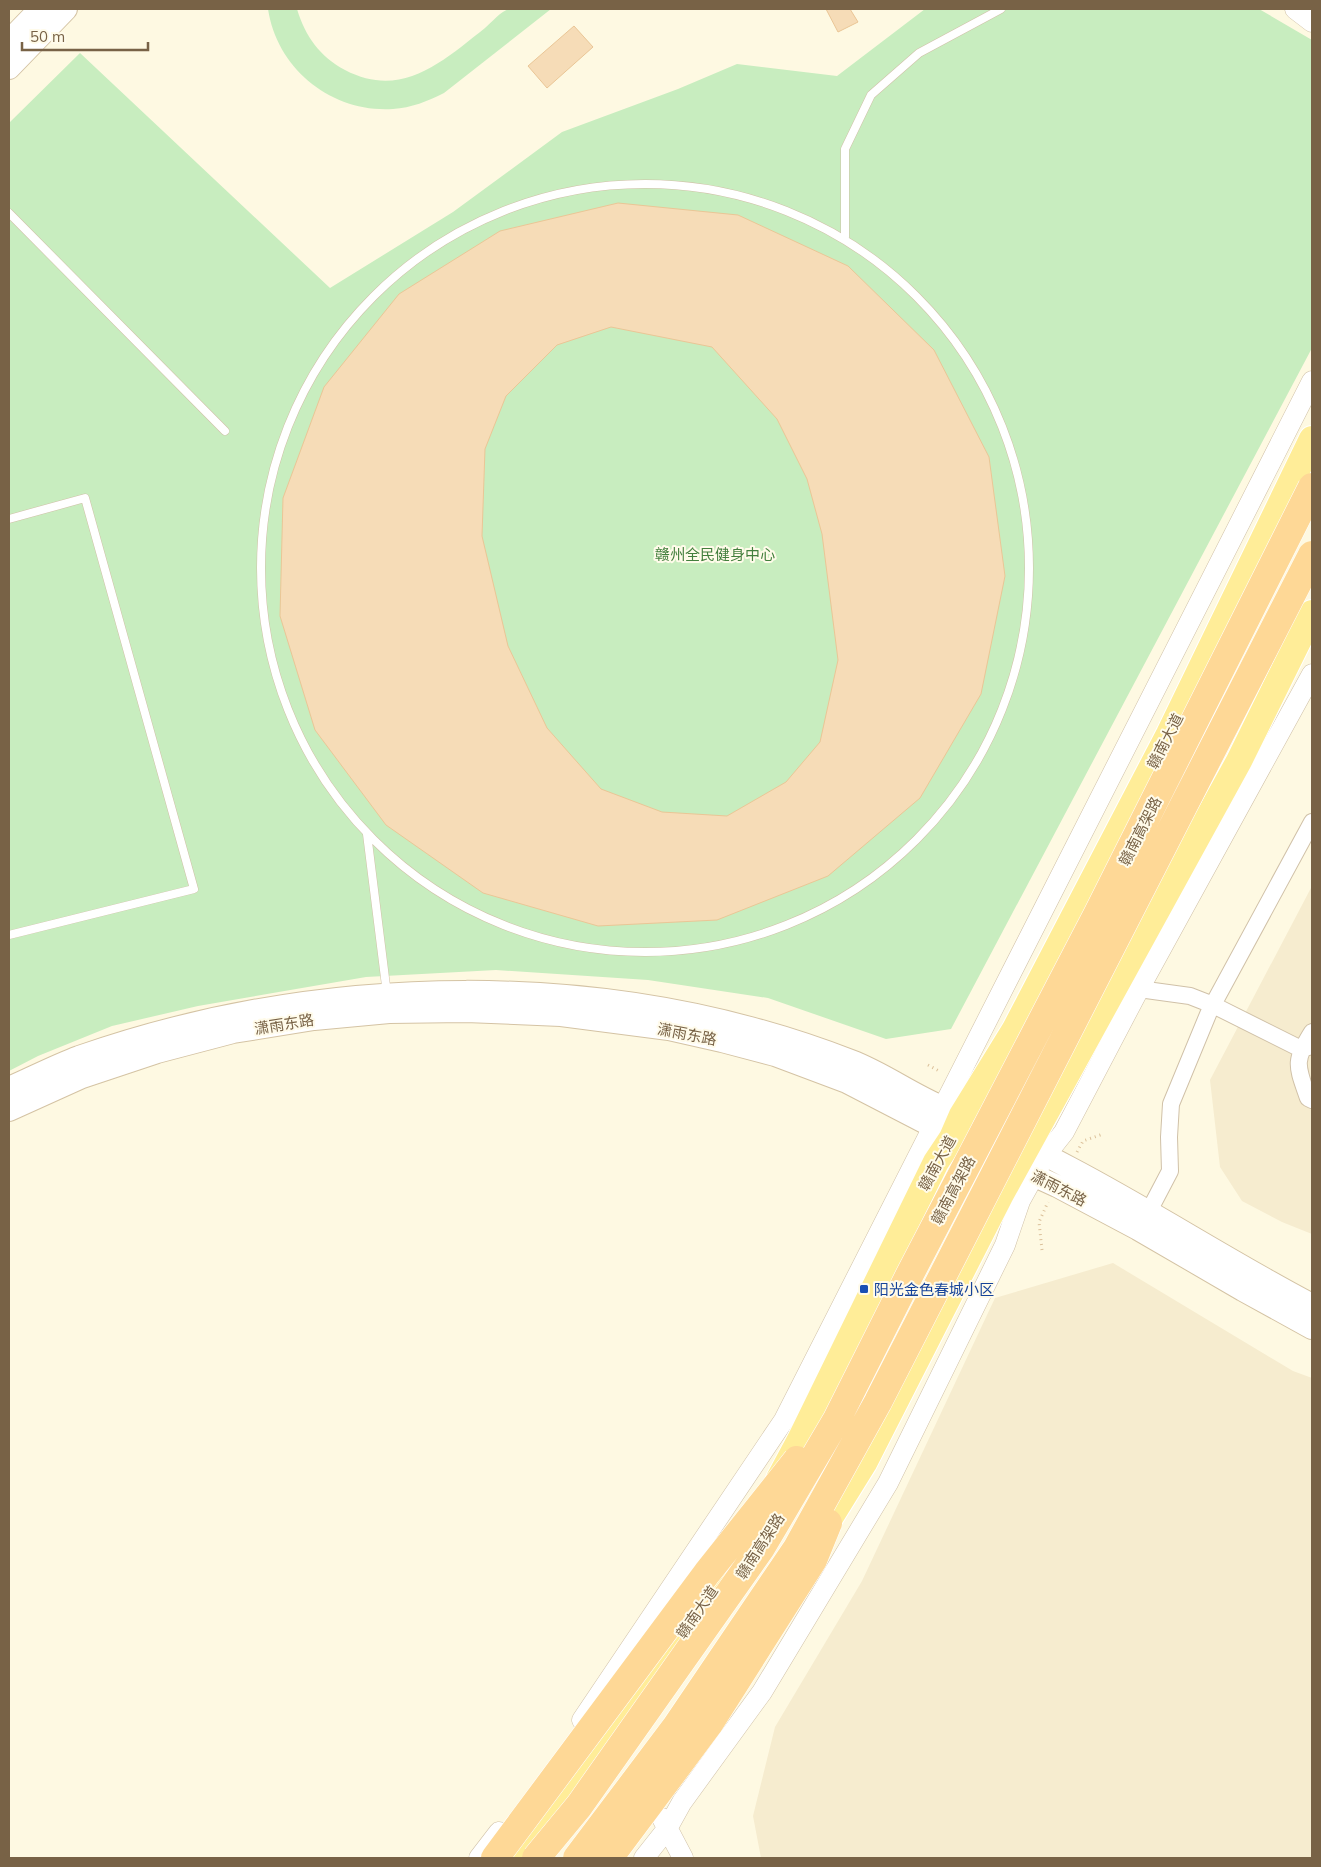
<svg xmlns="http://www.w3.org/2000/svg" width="1321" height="1867" font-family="Mulish,'Noto Sans SC',sans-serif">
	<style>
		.residential { fill: #f6eccf }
		.green { fill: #c8edbf }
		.building { fill: #f6dcb7; stroke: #eac696; fill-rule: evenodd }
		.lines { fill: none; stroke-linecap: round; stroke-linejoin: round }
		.service-casing { stroke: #d0c1a8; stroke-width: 9 }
		.minor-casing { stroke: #d0c1a8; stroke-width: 18 }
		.tertiary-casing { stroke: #d0c1a8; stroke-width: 21 }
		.secondary-casing { stroke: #d4c3a4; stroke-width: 24 }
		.primary-casing { stroke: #fff; stroke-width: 28 }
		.path { stroke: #dbc09a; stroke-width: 3; stroke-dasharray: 1 4; stroke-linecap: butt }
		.service { stroke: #fff; stroke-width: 8 }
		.minor { stroke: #fff; stroke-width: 16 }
		.tertiary { stroke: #fff; stroke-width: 20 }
		.secondary { stroke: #fff; stroke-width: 22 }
		.primary { stroke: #ffed98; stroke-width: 26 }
		.trunk-bridge-casing { stroke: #fff; stroke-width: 29; stroke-linecap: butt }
		.trunk-bridge { stroke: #fed896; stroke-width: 28 }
		.transit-dot { fill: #1a4fb4; stroke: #fffbea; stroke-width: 2 }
		.labels { text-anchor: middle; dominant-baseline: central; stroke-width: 4; stroke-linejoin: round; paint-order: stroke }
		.park-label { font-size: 15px; fill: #437f3d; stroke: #fffbea }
		.street-label { font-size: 15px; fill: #786246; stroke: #fffbea }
		.transit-label { font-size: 15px; fill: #164399; stroke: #fffbea; text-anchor: start }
	</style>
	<rect width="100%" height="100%" fill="#fef9e2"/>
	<path class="residential" d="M 1312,886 L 1312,1234 L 1282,1222 L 1242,1201 L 1220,1167 L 1210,1080 Z
		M 1113,1263 L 1293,1371 L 1312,1378 L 1312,1858 L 761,1858 L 753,1816 L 775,1727 L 862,1581 L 995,1298 Z"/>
	<path class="green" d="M 268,9 L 297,9 C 305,36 320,57 345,70 C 402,100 443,61 485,28 C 492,22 501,11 509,9 C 517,6 542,9 551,9 L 444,93 C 428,101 411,108 393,109 C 332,113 277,69 268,9 Z
		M 925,9 L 1259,9 L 1312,40 L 1312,348 L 951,1029 L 886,1039 L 768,998 L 648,980 L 496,970 L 366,977 L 198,1006 L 112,1026 L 38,1056 L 9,1071 L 9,123 L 80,53 L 330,288 L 453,212 L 562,132 L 678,89 L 737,64 L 837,76 Z"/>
	<path class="building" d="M 826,9 L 850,9 L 858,22 L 838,32 Z
		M 574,26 L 593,47 L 547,88 L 528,66 Z
		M 618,203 L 738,215 L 848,266 L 934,350 L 989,457 L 1005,576 L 981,694 L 920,798 L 828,876 L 717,920 L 598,926 L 483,893 L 386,825 L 315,730 L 280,616 L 283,498 L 324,387 L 399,294 L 500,231 ZM 611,327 L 712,347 L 777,419 L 807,479 L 822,534 L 838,660 L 820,742 L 786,782 L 727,816 L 662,812 L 601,789 L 547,728 L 508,646 L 482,536 L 485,449 L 506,396 L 557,345 Z"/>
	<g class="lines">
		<g class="service-casing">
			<path id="service" d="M261 568a384 384 0 1 1 768 0a384 384 0 1 1-768 0Z
				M 9,213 L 225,431
				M 845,237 L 845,149 L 871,95 L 919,53 L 1001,9
				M 9,519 L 85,498 L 194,889 L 9,935
				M 367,834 L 387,994"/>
		</g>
		<g class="minor-casing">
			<path id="minor" d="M 1139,989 L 1190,996 L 1213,1005 L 1301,1049 L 1312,1046
				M 1312,1032 C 1293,1062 1297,1066 1308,1098 L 1312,1100
				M 1148,1213 L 1170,1171 L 1169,1137 L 1171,1104 L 1209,1012 L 1312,822"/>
		</g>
		<g class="tertiary-casing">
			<path id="tertiary" d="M 1295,9 L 1312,22
				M 582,1720 L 784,1420 L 1312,381
				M 662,1818 L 683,1858
				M 479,1858 L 499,1832
				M 644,1858 L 667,1829 L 682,1802 L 762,1692 L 888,1483 L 1005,1245 L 1020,1201 L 1045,1156 L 1064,1132 L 1139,989 L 1312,674"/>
		</g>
		<g class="secondary-casing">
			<path id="secondary" d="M 9,41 L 40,9
				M 9,68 L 66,9
				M 9,1088 C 32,1078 55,1066 79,1057 C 323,972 609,967 851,1061 C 883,1073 912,1095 944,1108 C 986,1126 1029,1146 1070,1168 C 1152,1211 1230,1262 1312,1305
				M 9,1110 L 82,1077 L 157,1052 L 233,1032 L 314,1019 L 389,1012 L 466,1011 L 561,1015 L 669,1029 L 722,1041 L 775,1055 L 847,1082 L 934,1127 L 952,1138 L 1057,1186 L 1138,1229 L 1243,1290 L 1312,1328"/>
		</g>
		<g class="primary-casing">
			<path id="primary" d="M 779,1479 L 801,1438 L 936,1162 L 952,1138 L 962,1115 L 1015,1029 L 1169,734 L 1312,439
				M 815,1542 L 864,1463 L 1000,1196 L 1239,761 L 1312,613
				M 516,1858 L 608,1738 L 741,1548"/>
		</g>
		<path class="path" d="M 928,1065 L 941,1072
			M 1077,1152 L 1083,1141 L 1103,1134
			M 1042,1250 L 1039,1222 L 1048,1202"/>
		<use href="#service" class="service"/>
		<use href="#minor" class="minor"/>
		<use href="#tertiary" class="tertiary"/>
		<use href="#secondary" class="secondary"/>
		<use href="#primary" class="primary"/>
		<g class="trunk-bridge-casing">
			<path id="trunk-bridge" d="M 495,1858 L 707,1573 L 797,1460
				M 536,1858 L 579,1806 L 761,1548 L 837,1419 L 910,1274 L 1098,913 L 1312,487
				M 577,1858 L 675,1728 L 797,1548 L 878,1402 L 1312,555
				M 609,1858 L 709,1724 L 813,1560 L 828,1523"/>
		</g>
		<use href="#trunk-bridge" class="trunk-bridge"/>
	</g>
	<rect class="transit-dot" x="859" y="1284" width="10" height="10" rx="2.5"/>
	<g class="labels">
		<g class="park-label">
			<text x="715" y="554">赣州全民健身中心</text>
		</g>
		<g class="street-label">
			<text transform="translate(1165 741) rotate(-63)">赣南大道</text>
			<text transform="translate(1140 831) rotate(-63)">赣南高架路</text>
			<text transform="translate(284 1024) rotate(-9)">潇雨东路</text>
			<text transform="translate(687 1034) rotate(11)">潇雨东路</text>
			<text transform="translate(937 1163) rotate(-61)">赣南大道</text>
			<text transform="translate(1059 1188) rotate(27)">潇雨东路</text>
			<text transform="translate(953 1190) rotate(-62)">赣南高架路</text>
			<text transform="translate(760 1546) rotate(-57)">赣南高架路</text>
			<text transform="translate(697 1612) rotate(-55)">赣南大道</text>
		</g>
		<g class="transit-label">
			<text x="874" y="1289">阳光金色春城小区</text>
		</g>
	</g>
	<rect width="1321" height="1867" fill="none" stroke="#786246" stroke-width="20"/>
	<path d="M22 42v8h126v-8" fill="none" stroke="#786246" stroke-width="2.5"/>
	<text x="30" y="42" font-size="15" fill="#786246" stroke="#fffbea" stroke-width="4" paint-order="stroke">50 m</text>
</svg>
